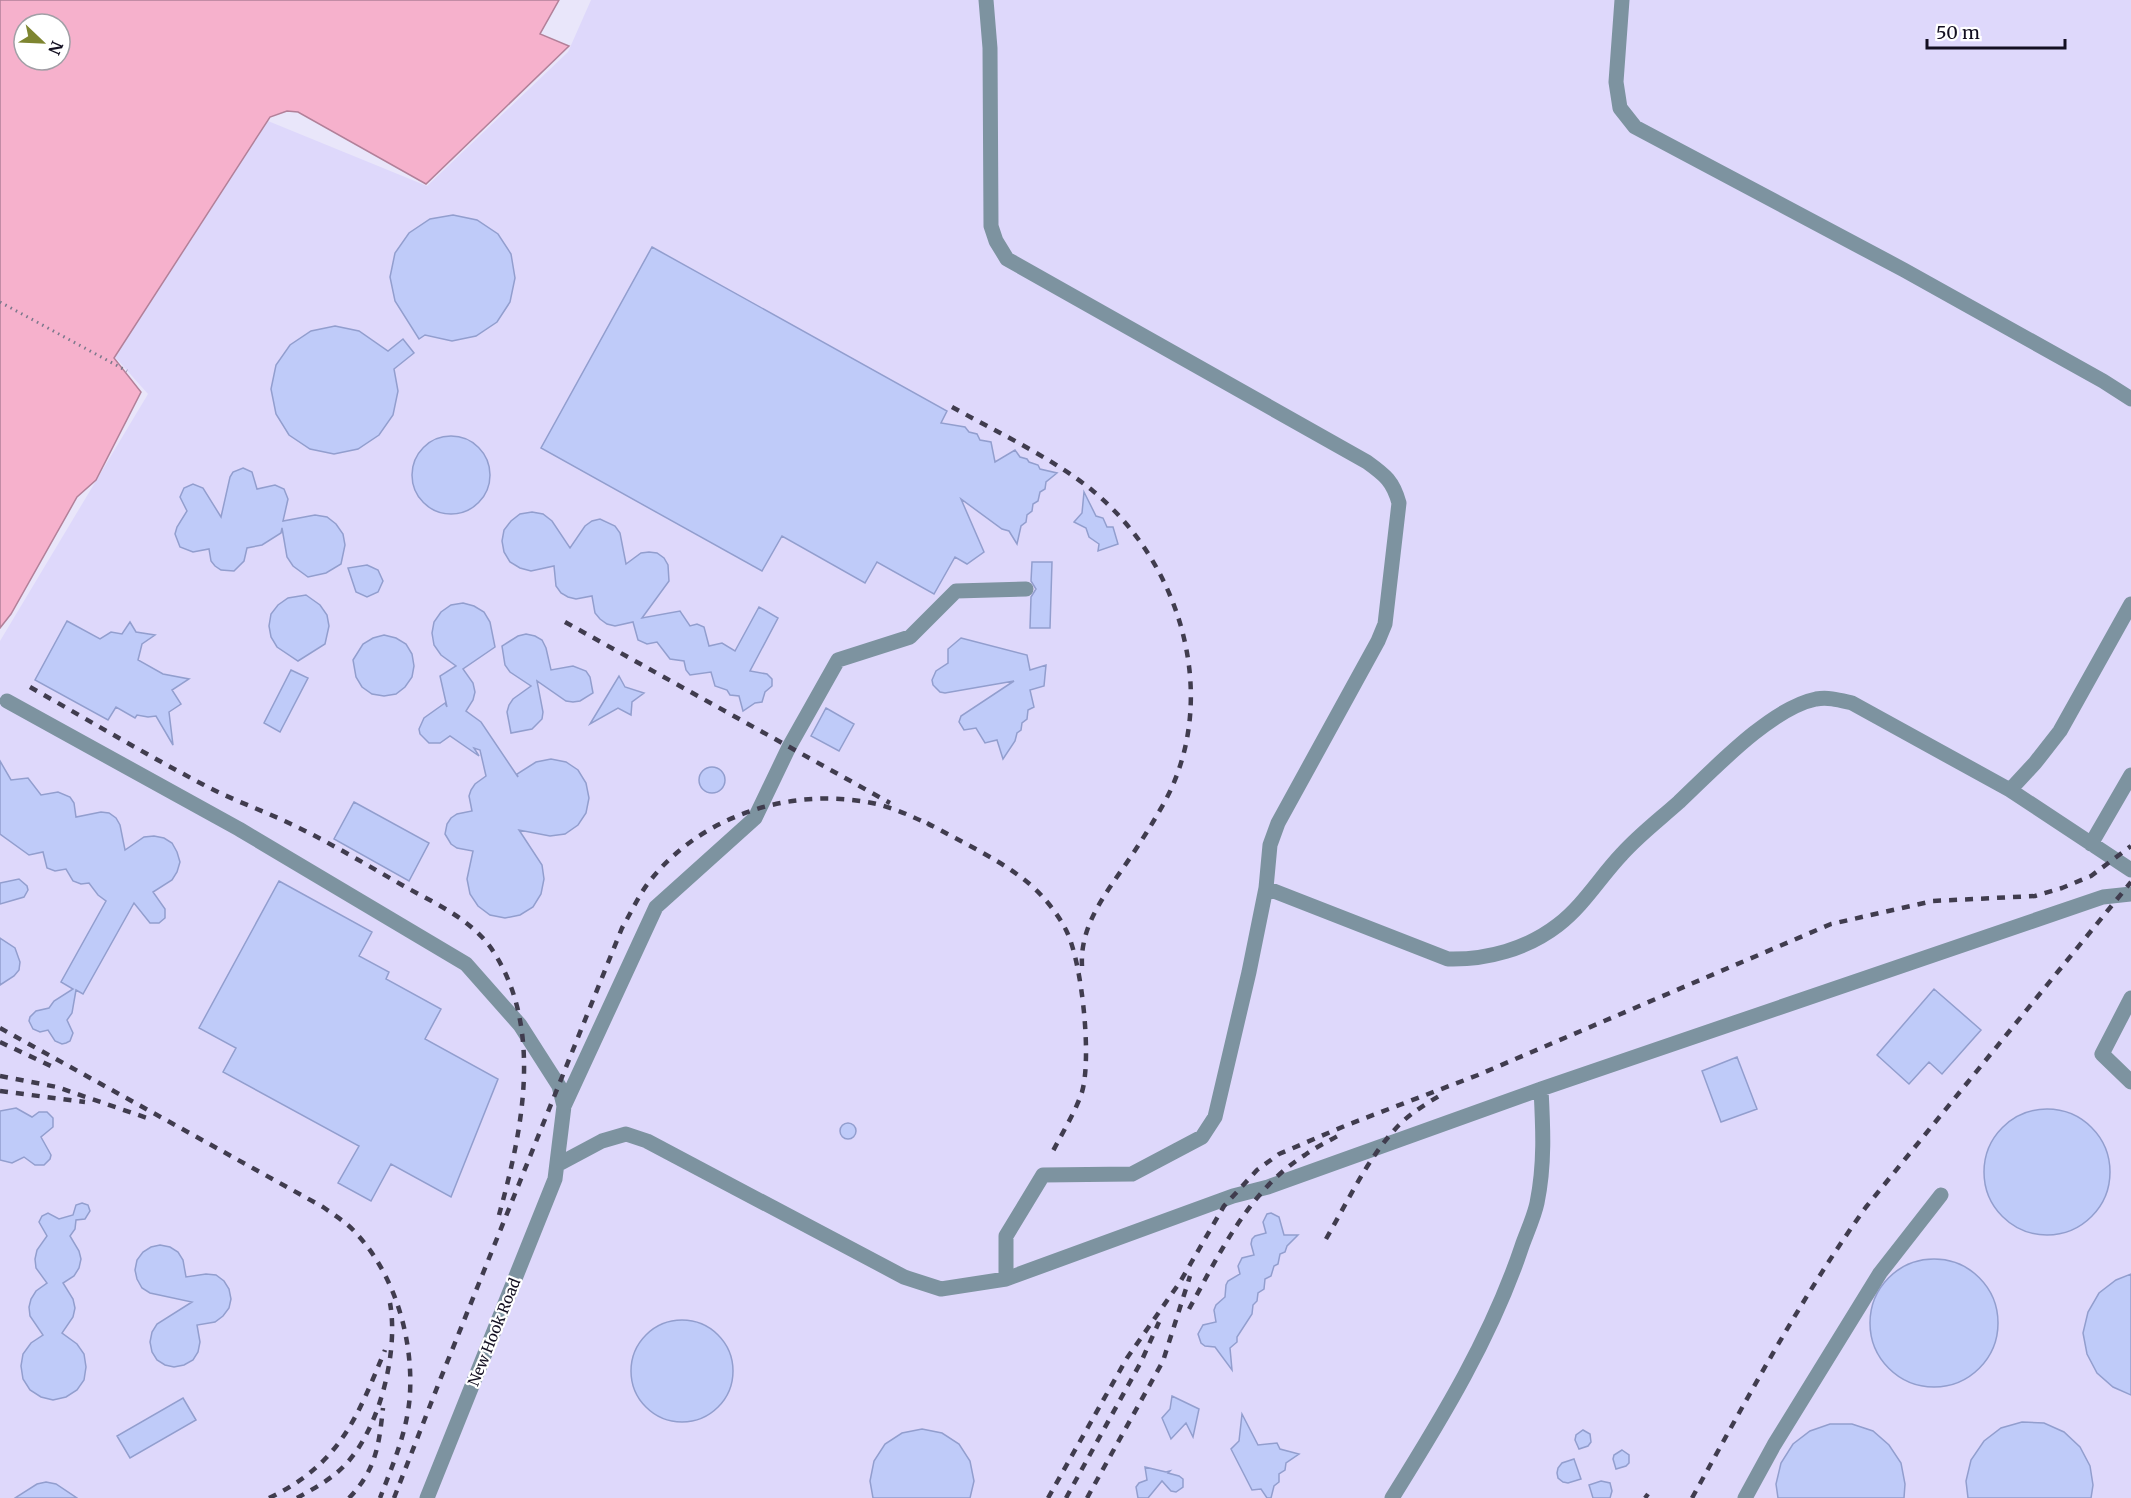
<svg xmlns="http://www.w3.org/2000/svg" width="2131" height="1498" font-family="Merriweather,serif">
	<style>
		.built { fill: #ded8fb }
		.water { fill: #f6b1cc; stroke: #b28099; stroke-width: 1.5; fill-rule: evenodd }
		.building { fill: #bfcbf9; stroke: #929ece; stroke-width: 1.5 }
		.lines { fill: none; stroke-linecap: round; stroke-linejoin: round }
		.path { stroke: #7b788b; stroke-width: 3; stroke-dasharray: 1.5 4.5; stroke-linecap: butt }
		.minor { stroke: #7d93a0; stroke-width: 15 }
		.rail { stroke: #403c4e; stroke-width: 4.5; stroke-dasharray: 8 8; stroke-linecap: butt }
		.labels { text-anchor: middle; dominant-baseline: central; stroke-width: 4.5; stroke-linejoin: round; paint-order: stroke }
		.street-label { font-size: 15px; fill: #130f21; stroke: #fff }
	</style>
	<rect width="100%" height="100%" fill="#e9e6fa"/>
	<path class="built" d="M 591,0 L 2131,0 L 2131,1498 L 0,1498 L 0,641 L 148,394 L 115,357 L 268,121 L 427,186 L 568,52 Z"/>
	<path class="water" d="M 0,0 L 559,0 L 540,34 L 569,46 L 426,184 L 298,112 L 287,111 L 270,117 L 114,358 L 141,392 L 96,480 L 77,497 L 11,614 L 0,628 ZM 24,24 L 60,24 L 60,60 L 24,60 Z"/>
	<path class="building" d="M 453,215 L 477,220 L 498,234 L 511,254 L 515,278 L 510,302 L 497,322 L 476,336 L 452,341 L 425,335 L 419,339 L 395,301 L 390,277 L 395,253 L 409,233 L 430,219 Z
		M 652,247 L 947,411 L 941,423 L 965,427 L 969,432 L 977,434 L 980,440 L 991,442 L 995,462 L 1015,450 L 1020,457 L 1027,459 L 1029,462 L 1038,465 L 1040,469 L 1057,473 L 1046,482 L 1045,489 L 1040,492 L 1038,501 L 1033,504 L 1032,511 L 1027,515 L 1026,522 L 1021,526 L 1017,544 L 1009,531 L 1002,529 L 961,499 L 984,552 L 967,564 L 955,557 L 934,594 L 877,562 L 865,583 L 782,536 L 762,571 L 541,448 Z
		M 335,326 L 359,331 L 388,351 L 403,339 L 414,353 L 394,369 L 398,391 L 393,415 L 379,435 L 358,449 L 334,454 L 310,449 L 289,435 L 276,414 L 271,389 L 276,365 L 290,345 L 311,331 Z
		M412 475a39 39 0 1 1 78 0a39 39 0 1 1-78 0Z
		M 243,468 L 252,472 L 257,489 L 275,485 L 284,489 L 288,499 L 283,521 L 315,515 L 327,517 L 336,524 L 343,534 L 345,545 L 341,564 L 326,573 L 308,577 L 293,566 L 287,557 L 282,528 L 281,533 L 262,545 L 247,548 L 244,561 L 234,571 L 221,570 L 215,566 L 211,561 L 209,549 L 193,552 L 180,547 L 175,534 L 177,527 L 187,511 L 180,497 L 184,488 L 193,484 L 203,488 L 221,517 L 230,477 L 233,472 Z
		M 1084,492 L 1096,516 L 1103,518 L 1107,527 L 1113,527 L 1118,544 L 1098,551 L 1099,544 L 1089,537 L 1086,528 L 1074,522 L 1082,513 Z
		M 532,512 L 543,514 L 552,521 L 570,548 L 585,526 L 592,521 L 600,519 L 615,526 L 620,533 L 626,564 L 641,553 L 649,552 L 657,553 L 664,558 L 668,565 L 669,581 L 642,618 L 680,611 L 690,626 L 697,624 L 704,627 L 709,646 L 722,643 L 735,651 L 759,607 L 778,618 L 750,671 L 767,674 L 772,679 L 772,686 L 765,692 L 762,702 L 755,703 L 743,711 L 739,696 L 730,695 L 727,690 L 715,686 L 711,672 L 690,675 L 686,670 L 684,661 L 670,659 L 657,642 L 647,644 L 638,640 L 633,622 L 615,626 L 607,624 L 600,619 L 595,613 L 592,596 L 576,599 L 568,597 L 561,593 L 556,586 L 554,566 L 531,571 L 520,568 L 510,562 L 504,552 L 502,541 L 504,530 L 511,521 L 520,514 Z
		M 1032,562 L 1052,562 L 1050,628 L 1030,628 L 1031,597 L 1036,589 L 1031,581 Z
		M 367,565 L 378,570 L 383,581 L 378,592 L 367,597 L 356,592 L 348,568 Z
		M 306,595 L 320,605 L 327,615 L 329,626 L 325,644 L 298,661 L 277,647 L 271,637 L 269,626 L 271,614 L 278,605 L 288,598 Z
		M 463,603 L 474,606 L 484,612 L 490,622 L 495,647 L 463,669 L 473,683 L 475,692 L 473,700 L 466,711 L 481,722 L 518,777 L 517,774 L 536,762 L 551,759 L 566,762 L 578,770 L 586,783 L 589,798 L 586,813 L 578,825 L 565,834 L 550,836 L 519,830 L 542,865 L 544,879 L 541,894 L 533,907 L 520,915 L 505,918 L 490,915 L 478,906 L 470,894 L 467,879 L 473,851 L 457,848 L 451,844 L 445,834 L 447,824 L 451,818 L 457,814 L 472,811 L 469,796 L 471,790 L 475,784 L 486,776 L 480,750 L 474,748 L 479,756 L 450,736 L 440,743 L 429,743 L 420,734 L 419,729 L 424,718 L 445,703 L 447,707 L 440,676 L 456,666 L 441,655 L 434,645 L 432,633 L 434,622 L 441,612 L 451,605 Z
		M 67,621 L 100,639 L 111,632 L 122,634 L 130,622 L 136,632 L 155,635 L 142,644 L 138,660 L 163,674 L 189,679 L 172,690 L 181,704 L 169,712 L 173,745 L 156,716 L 148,717 L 137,715 L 135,718 L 116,707 L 108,720 L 35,680 Z
		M 526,634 L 535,636 L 542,640 L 546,648 L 551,670 L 573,666 L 586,671 L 590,677 L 593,693 L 580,701 L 573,702 L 566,701 L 537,681 L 543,712 L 542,719 L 532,729 L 511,733 L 507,712 L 509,705 L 513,699 L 531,686 L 510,672 L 505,665 L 502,646 L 518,636 Z
		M 384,635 L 396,638 L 406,644 L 412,654 L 414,666 L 412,677 L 405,687 L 396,694 L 384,696 L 372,694 L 362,687 L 356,677 L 353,660 L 363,644 L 373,638 Z
		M 961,638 L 1027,655 L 1030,670 L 1046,665 L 1044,686 L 1030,690 L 1034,707 L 1028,710 L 1027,719 L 1022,723 L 1021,730 L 1017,733 L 1015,741 L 1003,759 L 997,740 L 985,743 L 976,728 L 964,730 L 959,722 L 961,716 L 1014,681 L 945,693 L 940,692 L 933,685 L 932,680 L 936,671 L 948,663 L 948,649 Z
		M 291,670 L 308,678 L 280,732 L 264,723 Z
		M 619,676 L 625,687 L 644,693 L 632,702 L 631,715 L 618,708 L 590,724 Z
		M 826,708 L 854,724 L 839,751 L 811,736 Z
		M 0,761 L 11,780 L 28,778 L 41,795 L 58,792 L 70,797 L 74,803 L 76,817 L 101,812 L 109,813 L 116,818 L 120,825 L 125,850 L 144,837 L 154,836 L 164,838 L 172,843 L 177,852 L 180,862 L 177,872 L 172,880 L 153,892 L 165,909 L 165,918 L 159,923 L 150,923 L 134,903 L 83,994 L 76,990 L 72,1013 L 67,1020 L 73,1033 L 70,1041 L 66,1043 L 62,1044 L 55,1041 L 48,1030 L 40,1032 L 33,1029 L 29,1021 L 30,1017 L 36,1011 L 49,1008 L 54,1001 L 73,989 L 61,982 L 106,901 L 98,895 L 89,883 L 81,884 L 73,881 L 66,869 L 55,871 L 47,868 L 43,852 L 29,855 L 0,834 Z
		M699 780a13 13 0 1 1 26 0a13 13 0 1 1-26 0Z
		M 354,802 L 429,843 L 409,881 L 334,839 Z
		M 19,879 L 27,886 L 28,890 L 24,897 L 0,904 L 0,883 Z
		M 279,881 L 372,932 L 359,956 L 389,972 L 386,979 L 441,1009 L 425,1039 L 498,1079 L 451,1197 L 391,1164 L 371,1201 L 338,1183 L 359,1146 L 223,1072 L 236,1048 L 199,1028 Z
		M 0,938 L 15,948 L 20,962 L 19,970 L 14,976 L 0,985 Z
		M 1934,989 L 1981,1030 L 1942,1074 L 1929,1062 L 1909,1084 L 1877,1055 Z
		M 1737,1057 L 1757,1109 L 1721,1122 L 1702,1071 Z
		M 16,1108 L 32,1117 L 39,1112 L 47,1112 L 53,1118 L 53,1127 L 41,1137 L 51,1155 L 50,1159 L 44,1165 L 35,1165 L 24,1157 L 12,1163 L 0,1160 L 0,1111 Z
		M1984 1172a63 63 0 1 1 126 0a63 63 0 1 1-126 0Z
		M840 1131a8 8 0 1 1 16 0a8 8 0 1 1-16 0Z
		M 82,1203 L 88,1205 L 90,1211 L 85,1219 L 76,1220 L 75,1229 L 70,1236 L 79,1251 L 81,1259 L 79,1268 L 74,1276 L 63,1283 L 73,1299 L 75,1308 L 73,1317 L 62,1333 L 77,1344 L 84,1354 L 86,1367 L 84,1380 L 77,1390 L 66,1397 L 53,1400 L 41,1397 L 30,1390 L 23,1379 L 21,1366 L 23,1354 L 31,1343 L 43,1335 L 30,1316 L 29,1307 L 31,1299 L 36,1291 L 47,1283 L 36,1268 L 35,1259 L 37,1250 L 47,1236 L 39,1222 L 42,1216 L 48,1213 L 59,1219 L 73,1215 L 76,1205 Z
		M 1271,1213 L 1279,1217 L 1284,1235 L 1298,1235 L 1287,1246 L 1285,1252 L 1280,1254 L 1278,1264 L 1274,1266 L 1271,1276 L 1265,1279 L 1264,1289 L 1258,1293 L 1257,1301 L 1253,1305 L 1252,1314 L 1237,1337 L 1237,1342 L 1230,1348 L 1232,1370 L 1215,1347 L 1205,1346 L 1201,1343 L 1198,1334 L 1203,1325 L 1216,1322 L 1214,1310 L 1216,1305 L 1225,1297 L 1226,1285 L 1228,1281 L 1240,1274 L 1238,1266 L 1242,1258 L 1254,1255 L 1251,1244 L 1252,1239 L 1255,1236 L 1266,1233 L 1263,1222 L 1267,1214 Z
		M 160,1245 L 170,1247 L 178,1252 L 183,1260 L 186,1277 L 206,1274 L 216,1275 L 224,1281 L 229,1289 L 231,1299 L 229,1308 L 223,1316 L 215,1322 L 197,1325 L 200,1342 L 198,1352 L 193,1360 L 184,1365 L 174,1367 L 165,1365 L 157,1360 L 152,1352 L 150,1342 L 152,1332 L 157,1324 L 192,1302 L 150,1293 L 142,1288 L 137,1279 L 135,1270 L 137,1260 L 143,1252 L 151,1247 Z
		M1870 1323a64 64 0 1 1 128 0a64 64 0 1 1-128 0Z
		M 2131,1274 L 2131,1395 L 2113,1387 L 2097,1373 L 2087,1354 L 2083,1333 L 2088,1312 L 2099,1293 L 2116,1280 Z
		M631 1371a51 51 0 1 1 102 0a51 51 0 1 1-102 0Z
		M 1172,1396 L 1199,1409 L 1193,1437 L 1186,1423 L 1171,1439 L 1162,1418 L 1170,1409 Z
		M 183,1398 L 196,1420 L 130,1458 L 117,1436 Z
		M 1242,1414 L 1258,1445 L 1277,1443 L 1280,1449 L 1299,1454 L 1286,1463 L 1285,1470 L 1279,1474 L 1279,1482 L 1274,1486 L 1271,1498 L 1267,1498 L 1261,1489 L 1252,1490 L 1231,1449 L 1239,1441 Z
		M 2022,1422 L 2044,1423 L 2064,1432 L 2080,1447 L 2090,1466 L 2093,1485 L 2091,1498 L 1968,1498 L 1966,1481 L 1971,1460 L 1984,1441 L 2001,1428 Z
		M 1830,1424 L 1852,1424 L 1873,1431 L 1889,1445 L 1901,1463 L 1905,1484 L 1904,1498 L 1778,1498 L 1776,1484 L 1781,1463 L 1793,1444 L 1810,1431 Z
		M 922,1429 L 942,1433 L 959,1444 L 970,1461 L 974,1481 L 970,1498 L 873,1498 L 870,1481 L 874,1461 L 885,1444 L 902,1433 Z
		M 1583,1430 L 1590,1434 L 1591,1442 L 1588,1446 L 1579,1449 L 1575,1440 L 1576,1435 Z
		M 1622,1450 L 1629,1455 L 1629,1463 L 1626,1466 L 1616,1469 L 1613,1459 L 1614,1455 Z
		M 1574,1459 L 1581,1479 L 1568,1483 L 1563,1482 L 1558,1478 L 1557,1473 L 1558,1468 L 1562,1463 Z
		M 1145,1467 L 1166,1472 L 1170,1471 L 1168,1473 L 1179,1476 L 1183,1479 L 1183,1487 L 1176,1492 L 1171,1491 L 1162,1481 L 1148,1498 L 1138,1498 L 1136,1487 L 1139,1483 L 1147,1480 Z
		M 1601,1481 L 1610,1483 L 1612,1491 L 1610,1498 L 1593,1498 L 1589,1485 Z
		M 46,1482 L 56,1484 L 77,1498 L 15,1498 L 37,1484 Z"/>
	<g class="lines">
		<path class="path" d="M 0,302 L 127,371"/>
		<path class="minor" d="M 986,0 L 990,48 L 991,226 L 996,241 L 1007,259 L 1367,462 C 1385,475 1393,481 1399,503 L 1385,624 L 1378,641 L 1278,823 L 1270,845 L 1266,888 L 1249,972 L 1215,1117 L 1202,1137 L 1132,1174 L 1043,1175 L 1006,1236 L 1006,1279
			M 1622,0 L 1616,82 L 1620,108 L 1635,127 L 1904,270 L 2103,381 L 2131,399
			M 7,701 L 239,829 L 466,964 L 520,1025 L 559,1086 L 564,1106
			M 2010,790 L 2035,763 L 2060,731 L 2131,604
			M 2091,844 L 2131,775
			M 1266,888 L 1448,959 C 1487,960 1527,949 1558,925 C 1584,905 1600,877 1622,854 C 1639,835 1660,819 1679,802 C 1713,770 1771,708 1816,699 C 1829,697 1839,700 1852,703 L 2010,790 L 2131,870
			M 2131,998 L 2102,1054 L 2131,1082
			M 557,1165 L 602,1141 L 626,1134 L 647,1141 L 904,1277 L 941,1289 L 1006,1279 L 1233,1196 L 1268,1187 L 1541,1089 L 2103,897 L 2131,894
			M 427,1498 L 555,1179 L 564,1106 L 656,907 L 755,818 L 789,747 L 838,660 L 910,637 L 956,591 L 1026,589
			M 1392,1498 C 1442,1418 1492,1336 1522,1246 C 1527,1232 1534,1217 1537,1203 C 1545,1164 1543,1127 1541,1089
			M 1745,1498 L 1774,1445 L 1880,1273 L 1941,1195"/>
		<path class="rail" d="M 952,407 C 997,432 1054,459 1093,491 C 1184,566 1223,705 1160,810 C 1148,831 1135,851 1121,871 C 1101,900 1080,929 1082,966
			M 565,622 L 890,803
			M 30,687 C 88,720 145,754 204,785 C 232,800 262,810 291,824 C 329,842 365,864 402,885 C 434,903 472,919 493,951 C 544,1029 522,1132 499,1215
			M 927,823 C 963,843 1015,866 1042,896 C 1051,906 1060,918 1066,930 C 1082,961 1092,1058 1082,1092 C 1075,1113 1062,1133 1052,1153
			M 0,1028 L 323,1207 C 334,1215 346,1222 355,1232 C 394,1273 413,1337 410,1393 C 408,1430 393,1464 380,1498
			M 0,1042 L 53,1067
			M 0,1076 L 57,1087 L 147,1118
			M 0,1091 L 85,1102
			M 1326,1239 C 1348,1201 1368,1157 1399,1125 C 1411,1113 1427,1103 1441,1095
			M 1189,1309 C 1220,1253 1249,1190 1305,1155 C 1316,1147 1329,1141 1341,1134
			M 269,1498 C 340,1464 357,1418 385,1350
			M 297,1498 C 313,1489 330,1480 343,1467 C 379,1432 399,1352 390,1303
			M 349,1498 C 376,1470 379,1445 383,1408
			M 394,1498 L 440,1380 L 622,928 C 632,911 640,892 653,877 C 706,813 796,786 877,804 C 896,809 914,817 932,826
			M 1048,1498 L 1127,1358 L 1180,1282 L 1224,1206 L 1257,1170 L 1279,1154 L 1347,1125 L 1478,1075 L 1831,924 L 1933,901 L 2035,896 L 2062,888 L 2091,876 L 2131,846
			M 1066,1498 L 1141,1362 L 1159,1322
			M 1087,1498 L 1163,1361 L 1190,1276
			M 1645,1498 L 1648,1494
			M 1692,1498 C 1747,1399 1800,1299 1866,1207 L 2131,882"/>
	</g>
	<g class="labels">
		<g class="street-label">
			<text transform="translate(494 1332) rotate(-68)">New Hook Road</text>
		</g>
	</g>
	<g transform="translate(42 42) rotate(113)"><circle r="28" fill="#ffffff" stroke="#a19fa6" stroke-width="1.5"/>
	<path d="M0-4.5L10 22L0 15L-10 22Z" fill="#7e8530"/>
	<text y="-9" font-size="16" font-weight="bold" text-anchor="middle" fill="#130f21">N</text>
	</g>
	<path d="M1927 39v9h138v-9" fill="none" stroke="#130f21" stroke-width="3"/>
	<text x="1936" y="39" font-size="18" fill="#130f21" stroke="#ffffff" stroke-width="4.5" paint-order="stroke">50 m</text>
</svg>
